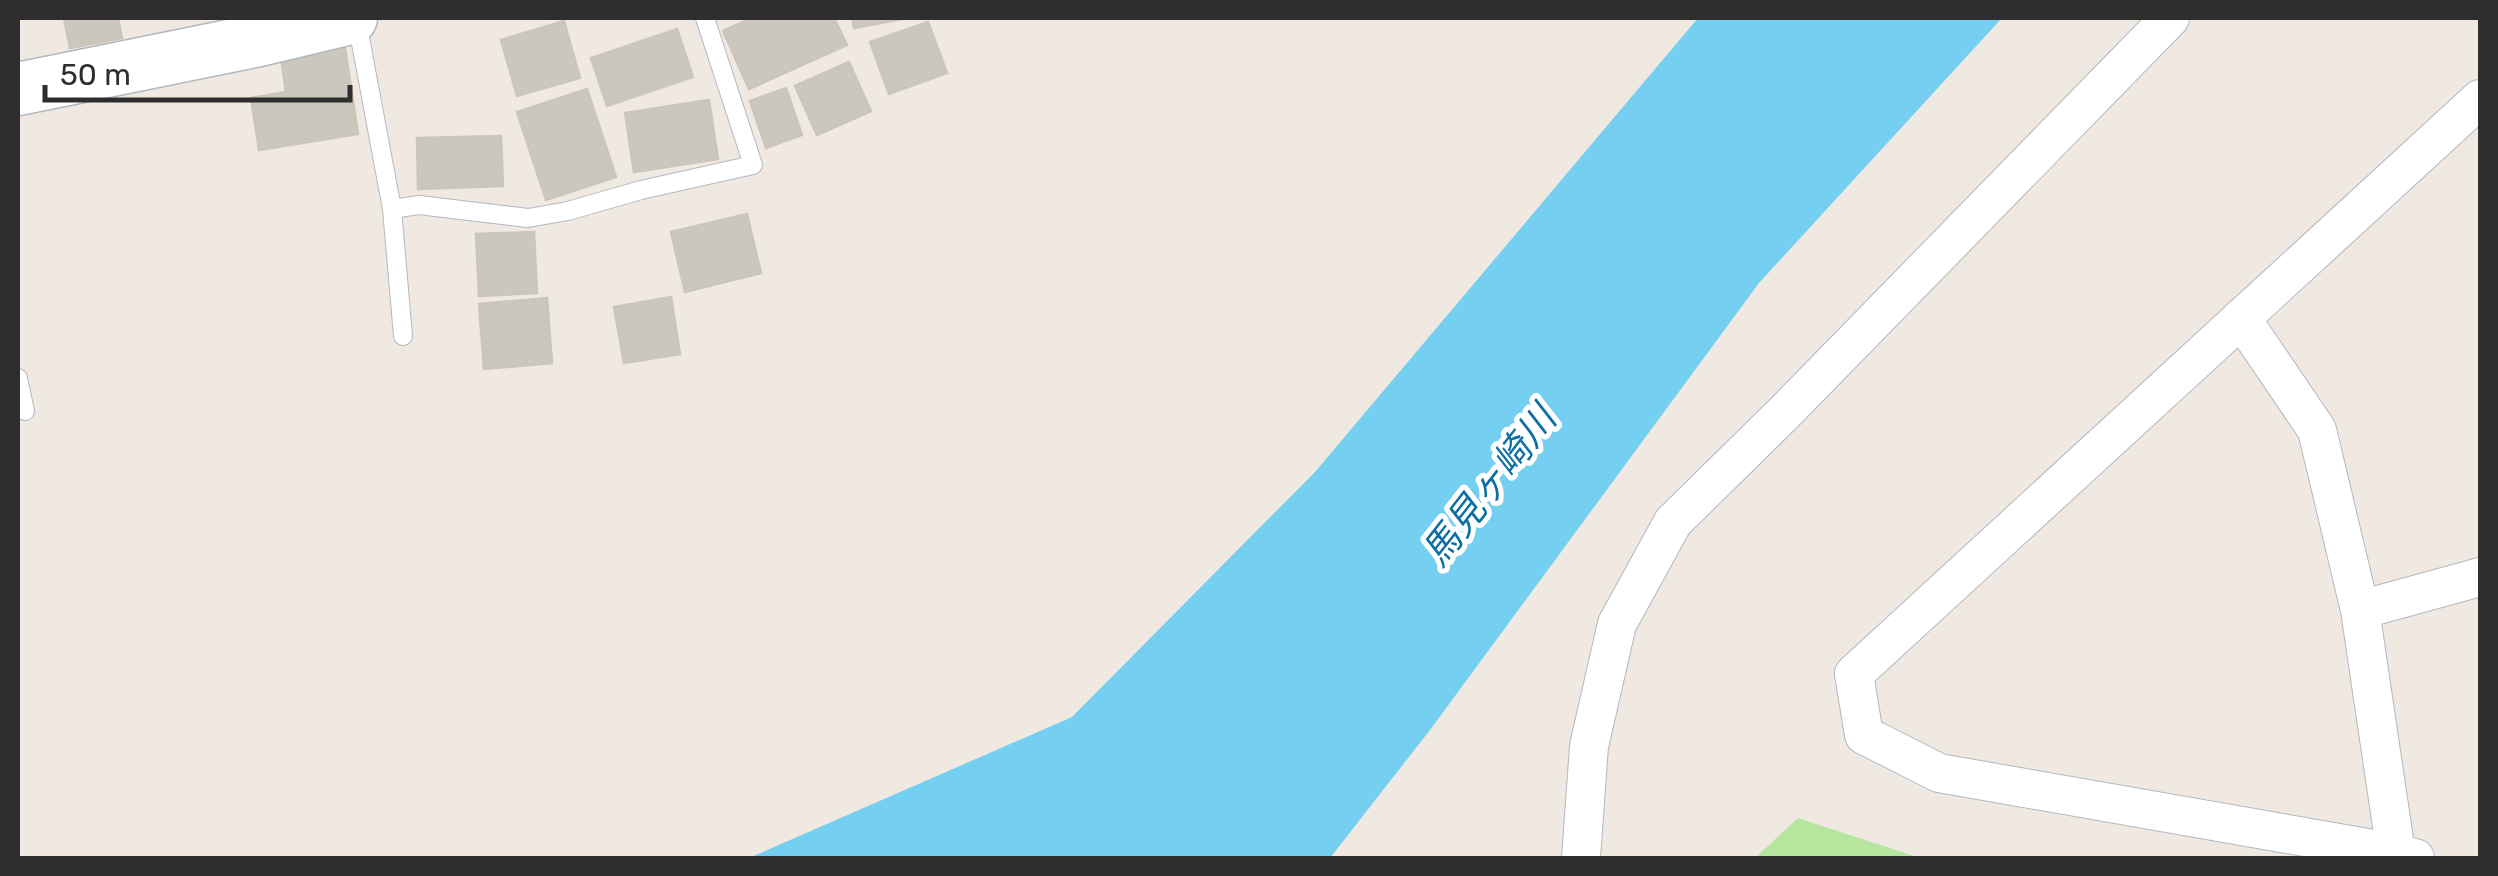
<svg xmlns="http://www.w3.org/2000/svg" width="2498" height="876" font-family="Rubik,'Noto Sans JP',sans-serif">
	<style>
		.green { fill: #b6e59e }
		.water { fill: #75cff0 }
		.building { fill: #cbc7bf; stroke: #cbc5ba; stroke-width: 2.5 }
		.lines { fill: none; stroke-linecap: round; stroke-linejoin: round }
		.service-casing { stroke: #b4b7c1; stroke-width: 20 }
		.minor-casing { stroke: #b4b7c1; stroke-width: 40 }
		.secondary-casing { stroke: #b4b7c1; stroke-width: 55 }
		.service { stroke: #fff; stroke-width: 18 }
		.minor { stroke: #fff; stroke-width: 38 }
		.secondary { stroke: #fff; stroke-width: 52 }
		.labels { text-anchor: middle; dominant-baseline: central; stroke-width: 10; stroke-linejoin: round; paint-order: stroke }
		.water-label { font-size: 38px; font-style: italic; fill: #0d6fa3; stroke: #fff }
	</style>
	<rect width="100%" height="100%" fill="#efe9e1"/>
	<path class="green" d="M 1798,818 L 1920,858 L 1755,858 Z"/>
	<path class="water" d="M 1698,18 L 2002,18 L 1759,283 L 1430,730 L 1330,858 L 749,858 L 1072,717 L 1315,472 Z"/>
	<path class="building" d="M 64,18 L 118,18 L 122,38 L 70,48 Z
		M 752,18 L 834,18 L 847,45 L 749,89 L 723,31 Z
		M 852,18 L 907,18 L 854,28 Z
		M 564,21 L 580,78 L 517,96 L 501,40 Z
		M 928,22 L 947,73 L 889,94 L 870,42 Z
		M 677,29 L 693,77 L 607,106 L 591,58 Z
		M 345,48 L 358,134 L 259,150 L 251,98 L 286,92 L 281,57 Z
		M 849,62 L 871,111 L 817,135 L 795,86 Z
		M 786,88 L 802,135 L 766,148 L 750,101 Z
		M 587,89 L 616,177 L 546,200 L 517,112 Z
		M 709,100 L 718,159 L 634,172 L 625,113 Z
		M 501,136 L 503,186 L 418,189 L 417,138 Z
		M 747,214 L 761,273 L 685,292 L 671,232 Z
		M 534,232 L 537,293 L 479,296 L 476,234 Z
		M 671,297 L 680,354 L 624,363 L 614,307 Z
		M 547,298 L 552,363 L 484,369 L 479,304 Z"/>
	<g class="lines">
		<g class="service-casing">
			<path id="service" d="M 357,22 L 392,209 L 419,205 L 528,218 L 568,211 L 641,190 L 753,165 L 705,18
				M 392,209 L 403,336
				M 18,378 L 25,411"/>
		</g>
		<g class="minor-casing">
			<path id="minor" d="M 2241,318 L 2317,430 L 2360,610 L 2396,853
				M 2360,610 L 2480,577
				M 1581,858 L 1589,746 L 1617,624 L 1673,522 L 1785,412 L 2170,18
				M 2415,858 L 2396,853 L 1939,773 L 1864,735 L 1854,674 L 2480,99"/>
		</g>
		<g class="secondary-casing">
			<path id="secondary" d="M 18,89 L 259,40 L 351,18"/>
		</g>
		<use href="#service" class="service"/>
		<use href="#minor" class="minor"/>
		<use href="#secondary" class="secondary"/>
	</g>
	<g class="labels">
		<g class="water-label">
			<text transform="translate(1489 486) rotate(-52)">馬見ヶ崎川</text>
		</g>
	</g>
	<rect width="2498" height="876" fill="none" stroke="#2e2e2e" stroke-width="40"/>
	<path d="M45 85v15h305v-15" fill="none" stroke="#2e2e2e" stroke-width="5"/>
	<text x="60" y="85" font-size="30" fill="#2e2e2e" stroke="#ffffff" stroke-width="8" paint-order="stroke">50 m</text>
</svg>
